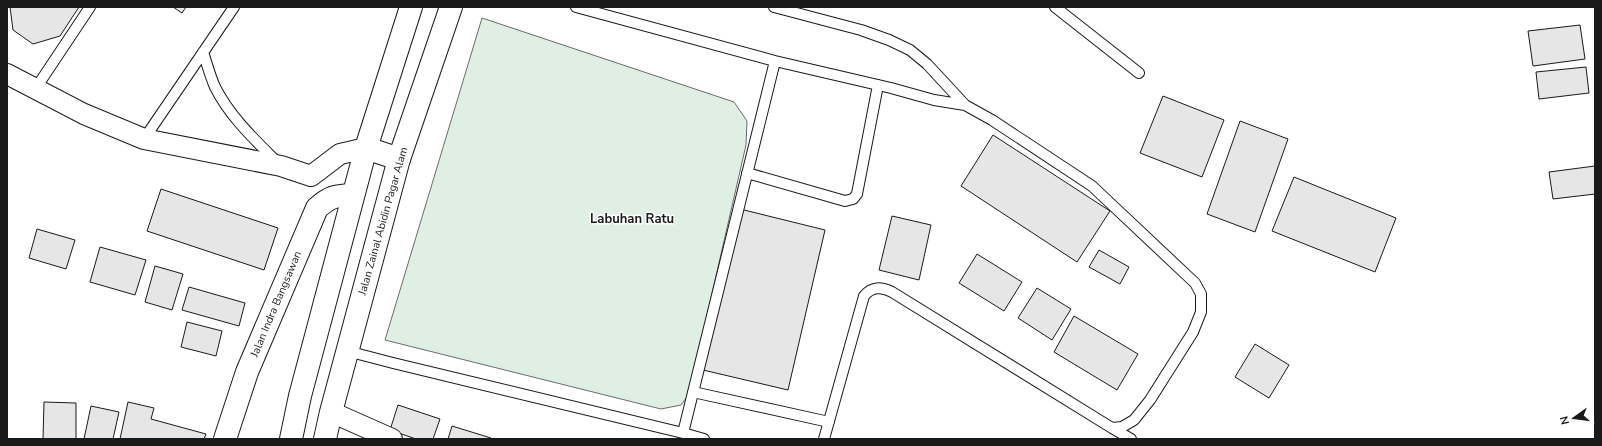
<svg xmlns="http://www.w3.org/2000/svg" width="1602" height="446" font-family="'Nunito Sans',sans-serif">
	<style>
		.green { fill: #e0efe3; stroke: #6a6a6a }
		.building { fill: #e6e6e6; stroke: #1a1a1a }
		.lines { fill: none; stroke-linecap: round; stroke-linejoin: round }
		.lane-casing { stroke: #1a1a1a; stroke-width: 12 }
		.street-casing { stroke: #1a1a1a; stroke-width: 22 }
		.secondary-casing { stroke: #1a1a1a; stroke-width: 24 }
		.highway-casing { stroke: #1a1a1a; stroke-width: 24 }
		.lane { stroke: #fff; stroke-width: 10 }
		.street { stroke: #fff; stroke-width: 20 }
		.secondary { stroke: #fff; stroke-width: 22 }
		.highway { stroke: #fff; stroke-width: 22 }
		.labels { text-anchor: middle; dominant-baseline: central; stroke-width: 3; stroke-linejoin: round; paint-order: stroke }
		.street-label { font-size: 11px; fill: #1a1a1a; stroke: #fff }
		.quarter-label { font-size: 13px; font-weight: bold; fill: #1a1a1a; stroke: #fff }
	</style>
	<rect width="100%" height="100%" fill="#fff"/>
	<path class="green" d="M 482,18 L 734,102 L 747,121 L 746,145 L 689,394 L 681,405 L 661,409 L 385,340 Z"/>
	<path class="building" d="M 10,7 L 79,7 L 60,36 L 33,44 L 13,30 Z
		M 173,7 L 186,7 L 182,13 Z
		M 1580,25 L 1585,59 L 1533,66 L 1528,31 Z
		M 1586,67 L 1589,93 L 1539,99 L 1536,72 Z
		M 1163,96 L 1224,120 L 1202,177 L 1140,153 Z
		M 1240,121 L 1288,139 L 1255,232 L 1207,214 Z
		M 993,135 L 1110,211 L 1077,262 L 961,186 Z
		M 1595,166 L 1595,194 L 1553,199 L 1549,172 Z
		M 1294,177 L 1396,218 L 1375,272 L 1272,231 Z
		M 161,189 L 278,228 L 264,270 L 147,231 Z
		M 740,209 L 825,230 L 788,390 L 703,370 Z
		M 892,216 L 931,225 L 919,280 L 879,270 Z
		M 37,229 L 75,240 L 66,269 L 29,258 Z
		M 100,247 L 146,260 L 135,295 L 90,282 Z
		M 1099,250 L 1129,267 L 1120,284 L 1089,267 Z
		M 977,254 L 1022,282 L 1004,311 L 959,283 Z
		M 155,266 L 183,274 L 172,310 L 145,302 Z
		M 189,287 L 245,303 L 239,326 L 182,310 Z
		M 1037,288 L 1071,309 L 1052,340 L 1018,318 Z
		M 1074,316 L 1138,354 L 1117,390 L 1054,352 Z
		M 187,322 L 222,331 L 216,356 L 181,347 Z
		M 1255,344 L 1289,365 L 1269,398 L 1235,377 Z
		M 44,402 L 76,403 L 76,439 L 43,439 Z
		M 128,402 L 154,408 L 151,419 L 206,434 L 204,439 L 120,439 Z
		M 398,405 L 440,419 L 433,439 L 416,439 L 390,430 Z
		M 91,406 L 119,412 L 113,439 L 84,439 Z
		M 452,426 L 491,438 L 491,439 L 448,439 Z"/>
	<g class="lines">
		<g class="lane-casing">
			<path id="lane" d="M 576,7 L 775,61 L 891,88 L 934,100 L 965,105
				M 774,7 L 861,30 L 889,40 L 910,50 L 927,64 L 965,105 L 992,120 L 1092,186 L 1195,283 L 1201,294 L 1201,312 L 1193,332 L 1150,400 L 1134,420 L 1122,427 L 1112,428 L 892,292 C 881,287 872,286 864,296 L 824,439
				M 1055,7 L 1139,73
				M 203,52 C 207,64 210,76 215,87 C 230,117 255,140 278,163
				M 36,88 L 90,7
				M 144,139 L 234,7
				M 747,173 L 845,201 L 853,199 L 857,194 L 878,85
				M 347,351 L 393,363 L 683,433 L 775,61
				M 693,392 L 829,422
				M 1112,428 L 1131,439
				M 683,433 L 704,439"/>
		</g>
		<g class="street-casing">
			<path id="street" d="M 7,74 L 84,114 L 144,139 L 281,166 L 311,176 L 340,154 L 366,148
				M 331,412 L 392,439"/>
		</g>
		<g class="secondary-casing">
			<path id="secondary" d="M 366,148 L 399,159
				M 225,439 L 247,372 L 317,208 C 331,196 335,196 353,195"/>
		</g>
		<g class="highway-casing">
			<path id="highway" d="M 291,439 L 300,396 L 366,148 L 411,7
				M 325,439 L 331,412 L 399,159 L 451,7"/>
		</g>
		<use href="#lane" class="lane"/>
		<use href="#street" class="street"/>
		<use href="#secondary" class="secondary"/>
		<use href="#highway" class="highway"/>
	</g>
	<g class="labels">
		<g class="street-label">
			<text transform="translate(383 221) rotate(-74)">Jalan Zainal Abidin Pagar Alam</text>
			<text transform="translate(276 304) rotate(-67)">Jalan Indra Bangsawan</text>
		</g>
		<g class="quarter-label">
			<text x="632" y="219">Labuhan Ratu</text>
		</g>
	</g>
	<rect width="1602" height="446" fill="none" stroke="#1a1a1a" stroke-width="16"/>
	<g transform="translate(1574 418) rotate(256)" stroke="#ffffff" stroke-width="3" paint-order="stroke">
	<path d="M0-3L7 15L0 10L-7 15Z" fill="#1a1a1a"/>
	<text y="-6" font-size="11" font-weight="bold" text-anchor="middle" fill="#1a1a1a">N</text>
	</g>
</svg>
